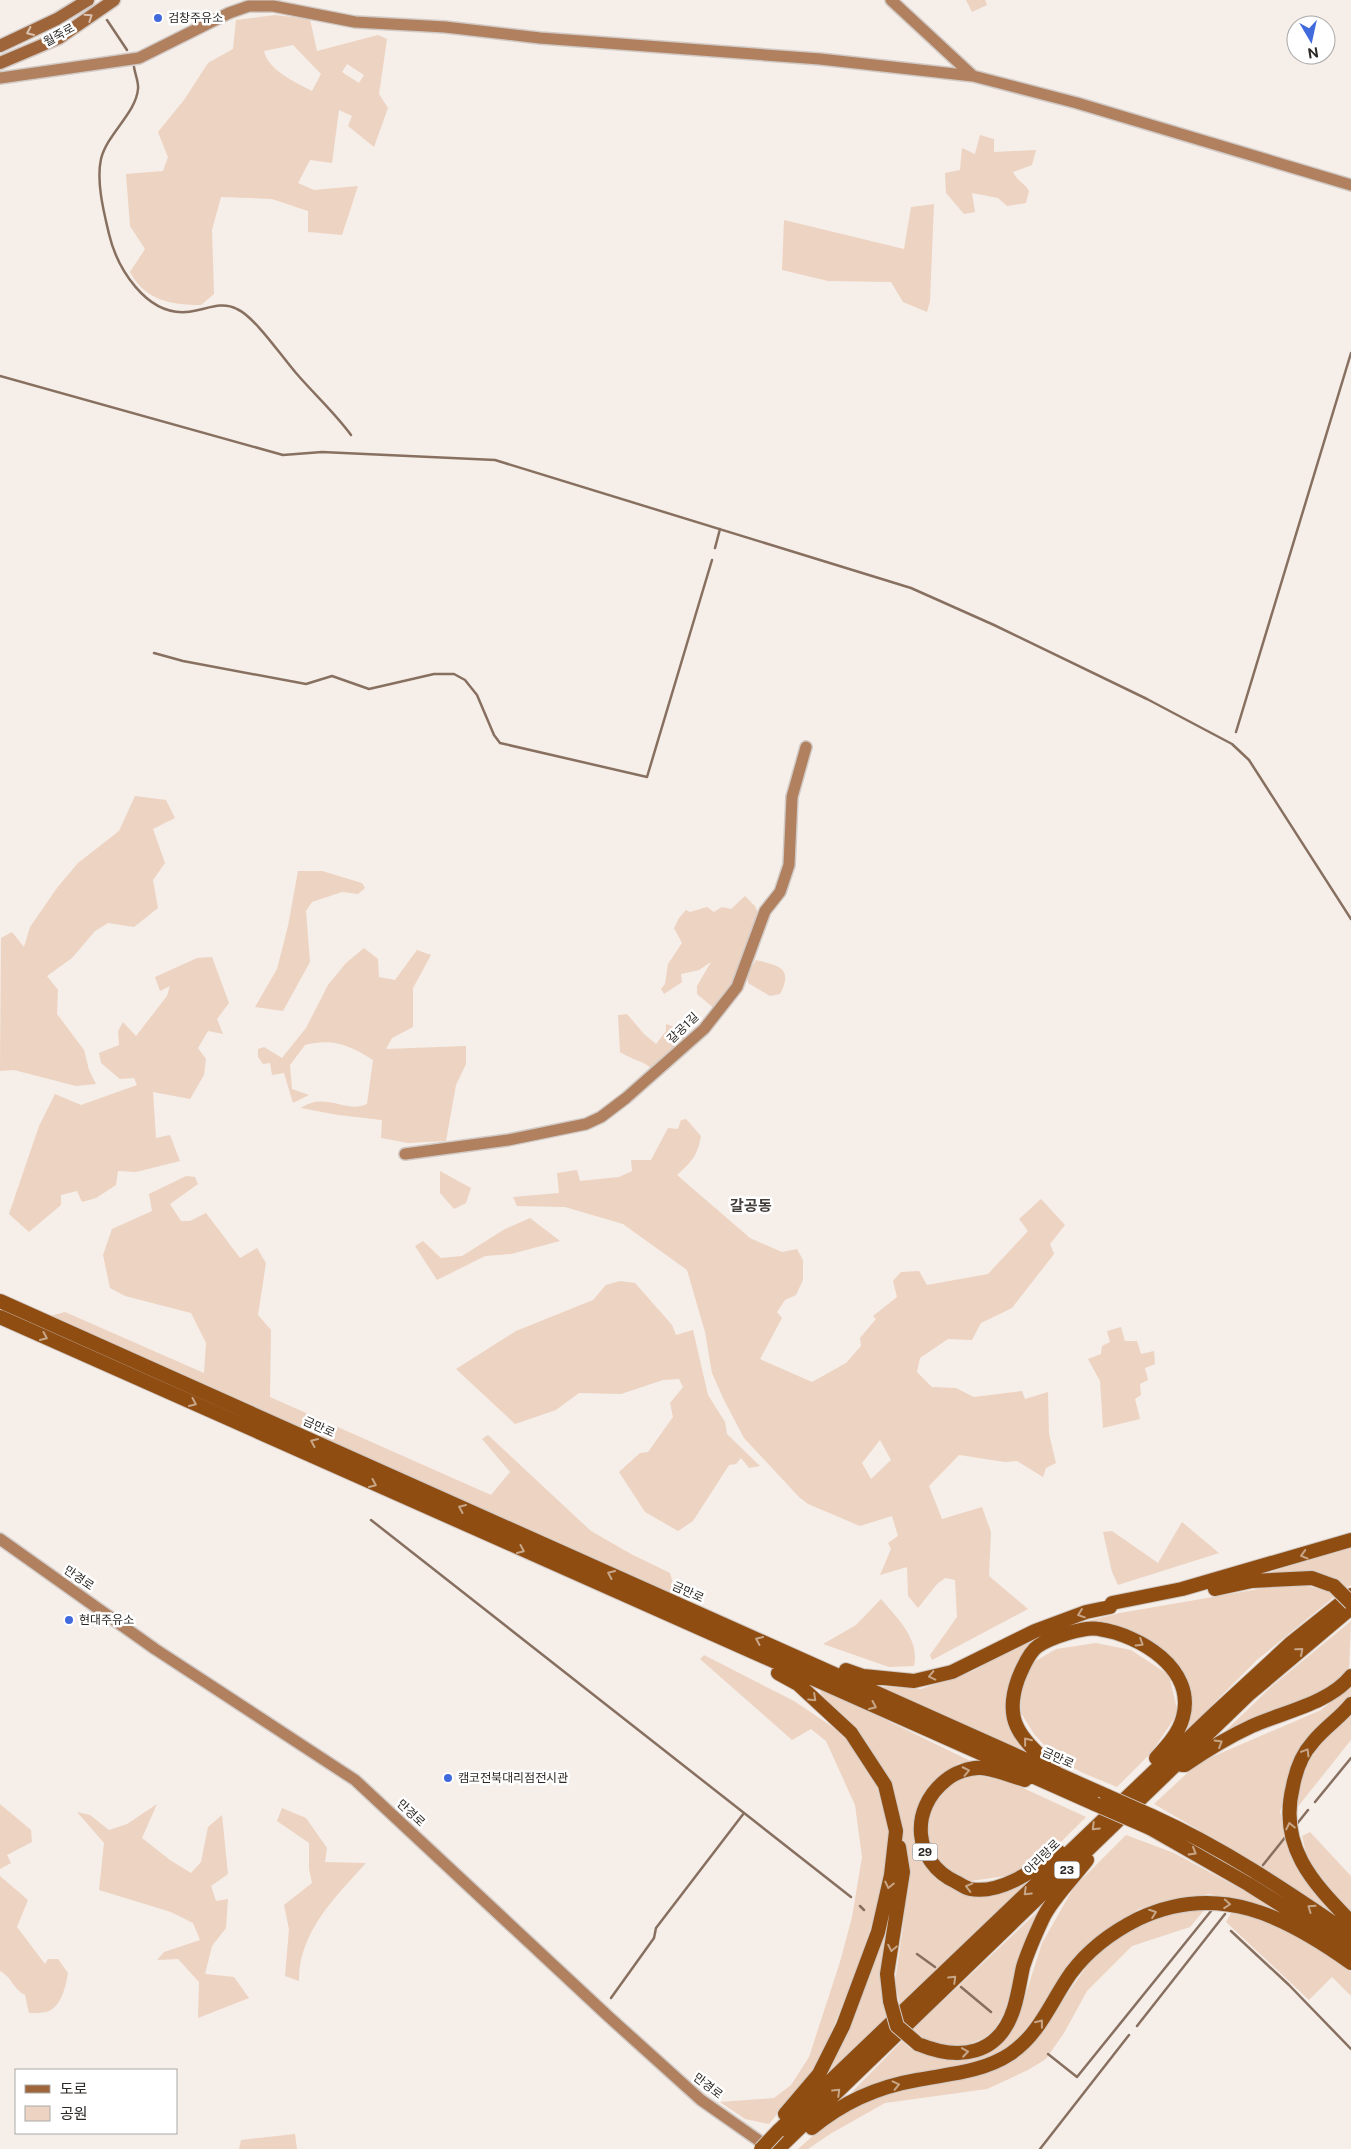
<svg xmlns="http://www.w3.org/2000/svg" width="1351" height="2149" font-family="'Public Sans','Noto Sans KR',sans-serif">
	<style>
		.green { fill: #edd3c1; fill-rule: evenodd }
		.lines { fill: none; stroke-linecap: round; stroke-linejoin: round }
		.stream { stroke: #887060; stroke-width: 2.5 }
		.secondary-casing { stroke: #d1cac6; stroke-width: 14 }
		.primary-casing { stroke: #d1cac6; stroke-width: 15 }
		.highway-casing { stroke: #d1cac6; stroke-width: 16 }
		.secondary { stroke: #b0805f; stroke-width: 11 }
		.primary { stroke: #9f653a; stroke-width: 12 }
		.highway { stroke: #8f4d12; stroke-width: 14 }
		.highway-bridge-casing { stroke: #d1cac6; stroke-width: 16; stroke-linecap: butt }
		.highway-bridge { stroke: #8f4d12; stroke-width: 14 }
		.oneway { stroke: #d9c1b0 }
		.oneway2 { stroke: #c7a688 }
		.poi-dot { fill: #416adc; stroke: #fff; stroke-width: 2 }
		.labels { text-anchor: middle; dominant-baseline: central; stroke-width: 5; stroke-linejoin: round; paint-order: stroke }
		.shield { fill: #fff; stroke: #6a6866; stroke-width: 1 }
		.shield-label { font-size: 11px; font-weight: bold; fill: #2a2725 }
		.poi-label { font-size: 12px; fill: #2a2725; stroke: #fff; text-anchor: start }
		.street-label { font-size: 12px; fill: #2a2725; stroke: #fff }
		.quarter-label { font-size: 15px; font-weight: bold; fill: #443e3a; stroke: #fff }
	</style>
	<rect width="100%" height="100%" fill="#f6eee9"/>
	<path class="green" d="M 966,0 L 985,0 L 987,5 L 972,12 Z
		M 275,15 L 310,19 L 317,51 L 378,35 L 387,39 L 379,94 L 388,108 L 374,147 L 348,126 L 352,116 L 339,110 L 332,163 L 310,160 L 298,183 L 314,190 L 358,186 L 342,235 L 308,232 L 308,211 L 272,199 L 221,197 L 212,230 L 214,294 L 201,305 C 170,305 145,300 130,272 L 145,249 L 130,226 L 126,174 L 163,171 L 168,157 L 158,132 L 184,100 L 208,63 L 233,49 L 236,20 ZM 293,45 L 321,74 L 312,91 C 295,82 268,70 264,51 ZM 347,64 L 364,75 L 359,83 L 342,72 Z
		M 980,135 L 994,139 L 994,152 L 1036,150 L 1032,165 L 1013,172 C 1017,181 1025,183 1029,191 L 1026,203 L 1007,206 L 998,198 L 972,193 L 975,212 L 964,214 L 946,193 L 945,173 L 960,170 L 962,148 L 975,154 Z
		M 934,204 L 930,301 L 927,312 L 903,302 L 891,282 L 828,281 L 782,270 L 784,220 L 904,249 L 911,207 Z
		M 135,796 L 166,800 L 175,818 L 153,829 L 165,863 L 153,880 L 158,908 L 134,927 L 108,923 L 95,931 L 72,958 L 47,976 L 58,990 L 57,1014 L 84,1050 L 89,1070 L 96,1084 L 76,1086 L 14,1070 L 0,1071 L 1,938 L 12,932 L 24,947 L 30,927 L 57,888 L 78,863 L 119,831 Z
		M 298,871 L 322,871 L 362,883 L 365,888 L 358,894 L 342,892 L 312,902 L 306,911 L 310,962 L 283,1011 L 255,1007 L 277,969 L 288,926 Z
		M 745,896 L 755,906 L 759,916 L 733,985 L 716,1010 L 697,994 L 697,986 L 711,962 L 699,970 L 681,974 L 682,982 L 664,994 L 661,989 L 665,984 L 668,964 L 682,943 L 674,928 L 679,918 L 686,910 L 690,912 L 707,907 L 714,912 L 722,907 L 731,909 Z
		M 364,948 L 378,959 L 379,977 L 395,980 L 417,950 L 431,955 L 413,988 L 413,1027 L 392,1038 L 386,1049 L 466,1046 L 466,1064 L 456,1085 L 446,1141 L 408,1143 L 381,1138 L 382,1120 L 338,1115 L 301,1108 C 325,1091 346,1114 367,1104 L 373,1060 C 349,1045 333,1038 305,1045 L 290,1065 L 292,1089 L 309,1095 L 293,1103 L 284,1073 L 272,1075 L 270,1063 L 263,1064 L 258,1057 L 258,1049 L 264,1047 L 282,1058 L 306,1028 L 328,985 L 346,963 Z
		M 212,957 L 229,1003 L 217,1019 L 223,1034 L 208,1031 L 198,1048 L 206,1059 L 204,1075 L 190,1099 L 153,1092 L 156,1138 L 170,1135 L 180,1161 L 136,1172 L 118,1171 L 116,1185 L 96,1198 L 82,1202 L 77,1191 L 61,1195 L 61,1205 L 29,1232 L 9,1214 L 39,1126 L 55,1094 L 81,1105 L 137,1085 L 134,1078 L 120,1079 L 101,1063 L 99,1053 L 119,1045 L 118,1031 L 123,1022 L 136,1036 L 167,996 L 170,986 L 160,991 L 155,977 L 197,958 Z
		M 756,960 C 778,966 794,967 780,994 L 770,996 L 748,983 L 747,975 Z
		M 627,1014 L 644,1034 L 656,1044 L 666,1031 L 666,1024 L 680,1029 L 687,1041 L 661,1066 L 651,1068 C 641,1060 630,1059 620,1052 L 618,1015 Z
		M 686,1119 L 701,1136 C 697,1157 692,1161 677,1175 L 750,1238 L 782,1252 L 797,1249 L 803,1260 L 803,1280 L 796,1295 L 785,1300 L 777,1312 L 782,1318 L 760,1359 L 812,1382 L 846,1363 L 861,1346 L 860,1338 L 876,1319 L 873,1316 L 897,1297 L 893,1281 L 901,1272 L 919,1271 L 927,1285 L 988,1274 L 1028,1231 L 1019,1219 L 1041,1199 L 1065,1225 L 1050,1244 L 1054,1254 L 1012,1308 L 981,1323 L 972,1340 L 948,1339 L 920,1358 L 917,1372 L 932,1387 L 956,1388 L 974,1397 L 1022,1391 L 1025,1399 L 1048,1392 L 1049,1434 L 1056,1463 L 1046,1468 L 1043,1477 L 1017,1461 L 1005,1462 L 959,1455 L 929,1486 L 942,1519 L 982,1507 L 991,1532 L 989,1576 L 1028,1609 L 932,1660 L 930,1655 L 957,1617 L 955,1580 L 945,1578 L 937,1584 L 918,1608 L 908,1596 L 907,1567 L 880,1575 L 891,1549 L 888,1543 L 898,1536 L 892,1516 L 860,1526 L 808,1504 L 799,1497 L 744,1438 L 724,1400 L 712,1373 L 705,1332 L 687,1270 L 623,1224 L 565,1207 L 517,1206 L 513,1197 L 559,1193 L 557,1173 L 577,1170 L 580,1181 L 619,1177 L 632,1171 L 631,1160 L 651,1160 L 668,1128 L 678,1129 L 681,1120 ZM 880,1440 L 891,1460 L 871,1479 L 862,1463 Z
		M 440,1171 L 471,1188 L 466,1203 L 454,1209 L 440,1193 Z
		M 186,1176 L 195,1177 L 198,1184 L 170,1204 L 181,1221 L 190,1221 L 206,1213 L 240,1258 L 257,1248 L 266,1263 L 258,1315 L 271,1330 L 270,1397 L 491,1495 L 510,1472 L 482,1439 L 488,1435 L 591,1531 L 631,1554 L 670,1573 L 676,1595 L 50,1316 L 65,1312 L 204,1373 L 206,1343 L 191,1313 L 125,1296 L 110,1288 L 103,1255 L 112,1229 L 152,1211 L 149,1194 Z
		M 530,1218 L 560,1241 L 511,1254 L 485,1256 L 437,1280 L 415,1246 L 423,1241 L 441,1258 L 462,1256 L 505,1229 Z
		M 620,1281 L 635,1283 L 672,1325 L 676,1335 L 693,1330 L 708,1395 L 725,1422 L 727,1434 L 760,1466 L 749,1468 L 741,1458 L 736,1464 L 729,1465 L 693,1521 L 678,1531 L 645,1512 L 619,1472 L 640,1453 L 648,1452 L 673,1417 L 670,1403 L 683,1387 L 679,1379 L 663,1380 L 621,1394 L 579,1393 L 556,1410 L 515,1424 L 456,1369 L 516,1331 L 593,1300 L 606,1285 Z
		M 1121,1327 L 1125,1341 L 1137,1341 L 1141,1354 L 1154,1351 L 1155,1364 L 1145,1368 L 1148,1380 L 1140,1384 L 1141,1395 L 1135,1399 L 1140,1419 L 1103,1428 L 1100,1381 L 1088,1359 L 1101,1354 L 1102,1346 L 1110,1342 L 1107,1331 Z
		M 1182,1522 L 1219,1553 L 1118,1585 L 1112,1572 L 1103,1532 L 1112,1531 L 1158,1563 Z
		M 1351,1546 L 1351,1585 L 1345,1589 L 1317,1574 L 1252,1578 Z
		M 1294,1583 L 1328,1591 L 1334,1597 L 1257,1660 L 1184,1733 L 1189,1691 L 1170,1655 L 1117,1628 L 1048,1637 L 1008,1690 L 1038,1760 L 876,1686 L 921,1689 L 973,1671 L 1010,1650 L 1064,1627 L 1120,1613 Z
		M 881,1599 C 897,1618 920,1639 914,1666 L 889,1667 L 823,1644 L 856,1625 Z
		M 1351,1621 L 1349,1670 L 1332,1688 L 1219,1737 L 1271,1687 Z
		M 1096,1643 L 1131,1650 L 1169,1675 L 1178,1713 L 1151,1753 L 1117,1787 L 1083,1773 L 1057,1759 L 1034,1734 L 1021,1713 L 1020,1690 L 1034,1662 L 1056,1649 Z
		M 704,1655 L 794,1701 L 849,1738 L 878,1787 L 890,1831 L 884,1885 L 860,1962 L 818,2065 L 769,2124 L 745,2119 L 720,2102 L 774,2098 L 791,2085 L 809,2057 L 840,1962 L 852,1917 L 862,1857 L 855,1805 L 826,1741 L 811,1729 L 792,1740 L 700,1659 Z
		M 1351,1686 L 1351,1698 L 1298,1753 L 1280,1812 L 1295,1866 L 1332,1913 L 1267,1870 L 1154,1804 L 1198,1763 L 1321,1710 Z
		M 820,1688 L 989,1770 L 959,1763 L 936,1781 L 919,1803 L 918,1841 L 925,1863 L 948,1887 L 989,1895 L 1033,1879 L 900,2006 L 895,1982 L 903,1927 L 907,1864 L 893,1795 L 867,1743 L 821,1696 Z
		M 1351,1714 L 1351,1740 L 1296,1809 C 1296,1767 1322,1741 1351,1714 Z
		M 973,1775 L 1006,1780 L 1086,1817 L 1054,1849 L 1012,1875 L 964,1882 L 936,1860 L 925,1827 L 935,1798 L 953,1781 Z
		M 0,1804 L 31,1830 L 32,1842 L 7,1855 L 11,1863 L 0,1869 Z
		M 157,1804 L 142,1838 L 170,1860 L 191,1873 L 201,1862 L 208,1827 L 222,1815 L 228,1874 L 211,1886 L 216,1901 L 228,1899 L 226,1928 L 212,1946 L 205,1974 L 234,1977 L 249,1998 L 198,2018 L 199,1982 L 178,1959 L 157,1960 L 164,1952 L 200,1940 L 193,1923 L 171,1912 L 99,1890 L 104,1843 L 77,1812 L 90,1815 L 109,1830 L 127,1824 Z
		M 282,1808 L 306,1818 L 327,1848 L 325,1862 L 366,1863 C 336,1896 298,1933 299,1981 L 285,1976 L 289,1929 L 284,1905 L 312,1883 L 309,1869 L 309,1843 L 277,1821 Z
		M 1310,1832 L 1351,1876 L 1351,1913 L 1309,1865 L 1302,1836 Z
		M 1126,1835 L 1174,1853 L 1289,1915 L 1209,1894 L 1139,1909 L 1089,1942 L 1038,2014 L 1013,2044 L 982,2061 L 887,2080 L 850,2094 L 902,2041 L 911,2049 L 944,2059 L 968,2057 L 1021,2009 L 1042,1943 L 1074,1887 Z
		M 0,1876 L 28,1900 L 17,1927 L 45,1964 L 48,1959 L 58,1959 L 68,1973 C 66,1985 62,2005 49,2011 C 44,2013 35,2013 29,2013 L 25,1995 C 11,1987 13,1978 0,1971 Z
		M 902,1882 L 881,1984 L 887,2018 L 822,2081 L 856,2013 L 890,1906 Z
		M 1053,1897 L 1023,1952 L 1004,2013 L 991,2035 L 963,2047 L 937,2046 L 912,2030 Z
		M 1206,1908 L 1190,1927 L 1132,1946 L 1087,1991 L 1064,2033 L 1046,2059 L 1028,2070 L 987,2089 L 885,2103 L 830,2134 L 808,2149 L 798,2149 L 824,2126 L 866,2100 L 918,2086 L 971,2077 L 1017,2057 L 1036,2039 L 1091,1960 L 1127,1932 L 1172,1912 Z
		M 1232,1911 L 1287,1928 L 1348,1969 L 1351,1972 L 1351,1996 L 1332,1977 L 1309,2000 L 1226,1922 Z
		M 295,2134 L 297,2149 L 239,2149 L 241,2140 Z"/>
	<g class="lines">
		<path class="stream" d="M 107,20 L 127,50
			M 134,67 C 135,74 139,83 138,89 C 136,113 107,134 101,159 C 96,182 104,213 109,234 C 117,268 146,315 186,312 C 204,311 220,300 237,309 C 255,317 282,357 296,373 C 314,394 335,413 351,435
			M 0,376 L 283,455 L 322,452 L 495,460 L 911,588 L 994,625 L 1147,699 L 1232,744 L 1249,760 L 1351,919
			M 715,548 L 720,529
			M 154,653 L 183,661 L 306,684 L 332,676 L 369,689 L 434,674 L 454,674 L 465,680 L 477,695 L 494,735 L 500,743 L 647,777 L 712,560
			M 1236,732 L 1351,353
			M 371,1520 L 851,1897
			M 1315,1802 L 1351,1758
			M 1296,1825 L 1308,1810
			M 1263,1865 L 1287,1835
			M 860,1906 L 864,1910
			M 1231,1931 L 1289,1985 L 1351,2049
			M 917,1954 L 935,1967
			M 961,1987 L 991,2012
			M 611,1998 L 654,1938 L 656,1928 L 744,1813
			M 1137,2026 L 1225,1914
			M 1048,2054 L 1077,2077 L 1211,1911
			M 1040,2149 L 1129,2035"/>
		<g class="secondary-casing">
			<path id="secondary" d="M 891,0 L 973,76
				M 0,78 L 139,58 L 229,13 L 249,6 L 273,6 L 355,22 L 445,27 L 540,38 L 820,59 L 973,76 L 1077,103 L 1351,185
				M 405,1154 L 508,1140 L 586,1124 L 601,1117 L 626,1098 L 704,1029 L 737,987 L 765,911 L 780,892 L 789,865 L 792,797 L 806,747
				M 0,1539 L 155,1649 L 355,1780 L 609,2017 L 701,2100 L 771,2149"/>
		</g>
		<g class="primary-casing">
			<path id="primary" d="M 0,46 L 57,19 L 88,0
				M 0,63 L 59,38 L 114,0"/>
		</g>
		<g class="highway-casing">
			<path id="highway" d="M 0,1301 L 1107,1796
				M 0,1317 L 1095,1804
				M 1215,1589 L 1252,1581 L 1312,1578 L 1334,1586
				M 846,1670 L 863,1676 L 914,1681 L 952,1672 L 1035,1631 L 1086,1612 L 1110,1607 L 1112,1603 L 1182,1589 L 1351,1540
				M 778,1673 L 798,1684 L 851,1733 L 885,1785 L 896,1831 L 891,1875 L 878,1932 L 843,2026 L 819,2074 L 785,2114
				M 1351,1704 C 1340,1718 1324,1728 1313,1742 C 1302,1754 1296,1770 1293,1786 C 1278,1846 1312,1882 1351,1922
				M 1182,1765 L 1185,1765 C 1207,1750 1228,1737 1252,1726 C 1283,1712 1330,1703 1351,1676
				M 1054,1769 C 1023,1739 1002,1724 1018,1679 C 1022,1669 1029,1652 1038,1646 C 1050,1638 1084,1626 1099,1629 C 1140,1635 1196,1669 1183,1717 C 1179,1733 1167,1746 1156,1758
				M 1025,1780 C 1011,1776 995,1769 981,1768 C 970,1767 954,1773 946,1780 C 909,1809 913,1862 956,1882 C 960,1884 965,1888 970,1889 C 1001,1895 1035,1869 1059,1852
				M 1152,1816 C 1223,1848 1287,1891 1351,1935
				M 1150,1828 L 1248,1884 L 1351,1949
				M 890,2001 L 887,1974 L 903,1872 L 899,1847
				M 918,2044 C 959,2061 999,2056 1014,2008 C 1018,1995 1020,1981 1023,1967 C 1028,1951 1036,1933 1043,1918 C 1052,1899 1074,1877 1087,1860
				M 812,2128 C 843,2102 876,2087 917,2080 C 948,2074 983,2072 1010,2054 C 1040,2034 1051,2001 1071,1973 C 1089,1949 1112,1932 1138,1919 C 1218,1881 1285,1916 1351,1963
				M 778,2131 L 1214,1714 L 1291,1643 L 1351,1595
				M 778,2149 L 1248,1695 L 1351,1608"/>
		</g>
		<use href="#secondary" class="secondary"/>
		<use href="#primary" class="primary"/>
		<use href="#highway" class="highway"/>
		<g class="highway-bridge-casing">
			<path id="highway-bridge" d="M 1334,1586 L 1351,1603
				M 1107,1796 L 1152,1816
				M 1095,1804 L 1150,1828
				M 890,2001 L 897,2026 L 918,2044
				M 761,2149 L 778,2131"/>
		</g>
		<use href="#highway-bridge" class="highway-bridge"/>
	</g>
	<defs><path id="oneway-chevron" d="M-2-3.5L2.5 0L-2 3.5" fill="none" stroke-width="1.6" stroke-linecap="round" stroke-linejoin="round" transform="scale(1.25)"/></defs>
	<g class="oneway">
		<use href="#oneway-chevron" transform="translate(89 17) rotate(-34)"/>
		<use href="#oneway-chevron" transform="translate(30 32) rotate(155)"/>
	</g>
	<g class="oneway2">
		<use href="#oneway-chevron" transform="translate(44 1337) rotate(24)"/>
		<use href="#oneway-chevron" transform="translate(193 1403) rotate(24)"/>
		<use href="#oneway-chevron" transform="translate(314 1442) rotate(-156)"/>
		<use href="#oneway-chevron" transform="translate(373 1484) rotate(24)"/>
		<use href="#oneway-chevron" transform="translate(462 1508) rotate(-156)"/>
		<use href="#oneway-chevron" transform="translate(521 1550) rotate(24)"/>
		<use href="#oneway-chevron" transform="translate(1304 1555) rotate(164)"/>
		<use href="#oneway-chevron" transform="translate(611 1574) rotate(-156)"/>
		<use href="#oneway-chevron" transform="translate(1081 1614) rotate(161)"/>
		<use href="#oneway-chevron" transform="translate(759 1640) rotate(-156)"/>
		<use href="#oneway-chevron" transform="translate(1140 1643) rotate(32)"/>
		<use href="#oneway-chevron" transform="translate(1300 1651) rotate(-41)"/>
		<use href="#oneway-chevron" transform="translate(932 1676) rotate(167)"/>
		<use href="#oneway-chevron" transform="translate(813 1698) rotate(43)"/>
		<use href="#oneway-chevron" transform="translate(873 1706) rotate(24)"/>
		<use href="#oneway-chevron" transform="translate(1027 1741) rotate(-129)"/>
		<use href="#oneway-chevron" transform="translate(1219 1743) rotate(-31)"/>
		<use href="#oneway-chevron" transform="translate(1306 1752) rotate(-59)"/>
		<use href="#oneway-chevron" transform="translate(966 1771) rotate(-12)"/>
		<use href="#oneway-chevron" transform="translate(1290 1826) rotate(-102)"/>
		<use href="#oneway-chevron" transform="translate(1095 1827) rotate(136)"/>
		<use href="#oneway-chevron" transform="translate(1193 1852) rotate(30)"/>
		<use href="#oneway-chevron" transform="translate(889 1885) rotate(102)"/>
		<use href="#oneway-chevron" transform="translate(969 1887) rotate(-166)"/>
		<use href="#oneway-chevron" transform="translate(1027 1892) rotate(136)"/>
		<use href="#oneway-chevron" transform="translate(1227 1904) rotate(4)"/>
		<use href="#oneway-chevron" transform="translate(1311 1908) rotate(-145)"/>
		<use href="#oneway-chevron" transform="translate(1153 1913) rotate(-20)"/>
		<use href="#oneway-chevron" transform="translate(892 1948) rotate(101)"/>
		<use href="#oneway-chevron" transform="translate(953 1979) rotate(-44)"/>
		<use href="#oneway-chevron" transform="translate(1040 2023) rotate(-52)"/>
		<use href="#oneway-chevron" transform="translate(965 2052) rotate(-8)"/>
		<use href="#oneway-chevron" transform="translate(896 2085) rotate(-13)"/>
		<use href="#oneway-chevron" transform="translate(837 2092) rotate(-44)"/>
	</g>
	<g class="poi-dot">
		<circle cx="158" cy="18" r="5"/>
		<circle cx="69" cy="1620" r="5"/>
		<circle cx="448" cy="1778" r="5"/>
	</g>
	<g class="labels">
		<g class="shield">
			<rect x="912.5" y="1843.5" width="25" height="17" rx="4"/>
			<rect x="1054.5" y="1861.5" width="25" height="17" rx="4"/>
		</g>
		<g class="shield-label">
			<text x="925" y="1852">29</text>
			<text x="1067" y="1870">23</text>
		</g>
		<g class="poi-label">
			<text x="168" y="18">검창주유소</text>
			<text x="79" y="1620">현대주유소</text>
			<text x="458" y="1778">캠코전북대리점전시관</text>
		</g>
		<g class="street-label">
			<text transform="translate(59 35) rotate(-29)">월죽로</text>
			<text transform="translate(683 1028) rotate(-44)">갈공1길</text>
			<text transform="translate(319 1427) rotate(24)">금만로</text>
			<text transform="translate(79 1578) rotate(34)">만경로</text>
			<text transform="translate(688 1592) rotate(24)">금만로</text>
			<text transform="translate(1058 1758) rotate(24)">금만로</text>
			<text transform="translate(411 1813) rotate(43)">만경로</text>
			<text transform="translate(1042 1857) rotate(-44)">아리랑로</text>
			<text transform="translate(708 2086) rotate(38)">만경로</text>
		</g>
		<g class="quarter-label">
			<text x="751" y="1205">갈공동</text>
		</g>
	</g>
	<rect x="15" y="2069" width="162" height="65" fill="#ffffff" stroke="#aaa9a8"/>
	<rect x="25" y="2085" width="25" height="8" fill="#9f653a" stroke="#aaa9a8"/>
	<text x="60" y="2094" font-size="15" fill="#2a2725">도로</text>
	<rect x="25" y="2106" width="25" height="15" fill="#edd3c1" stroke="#aaa9a8"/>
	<text x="60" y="2119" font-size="15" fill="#2a2725">공원</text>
	<g transform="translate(1311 40) rotate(171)"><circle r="24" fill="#ffffff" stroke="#aaa9a8"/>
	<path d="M0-4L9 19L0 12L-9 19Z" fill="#416adc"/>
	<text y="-8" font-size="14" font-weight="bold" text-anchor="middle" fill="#2a2725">N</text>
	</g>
</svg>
